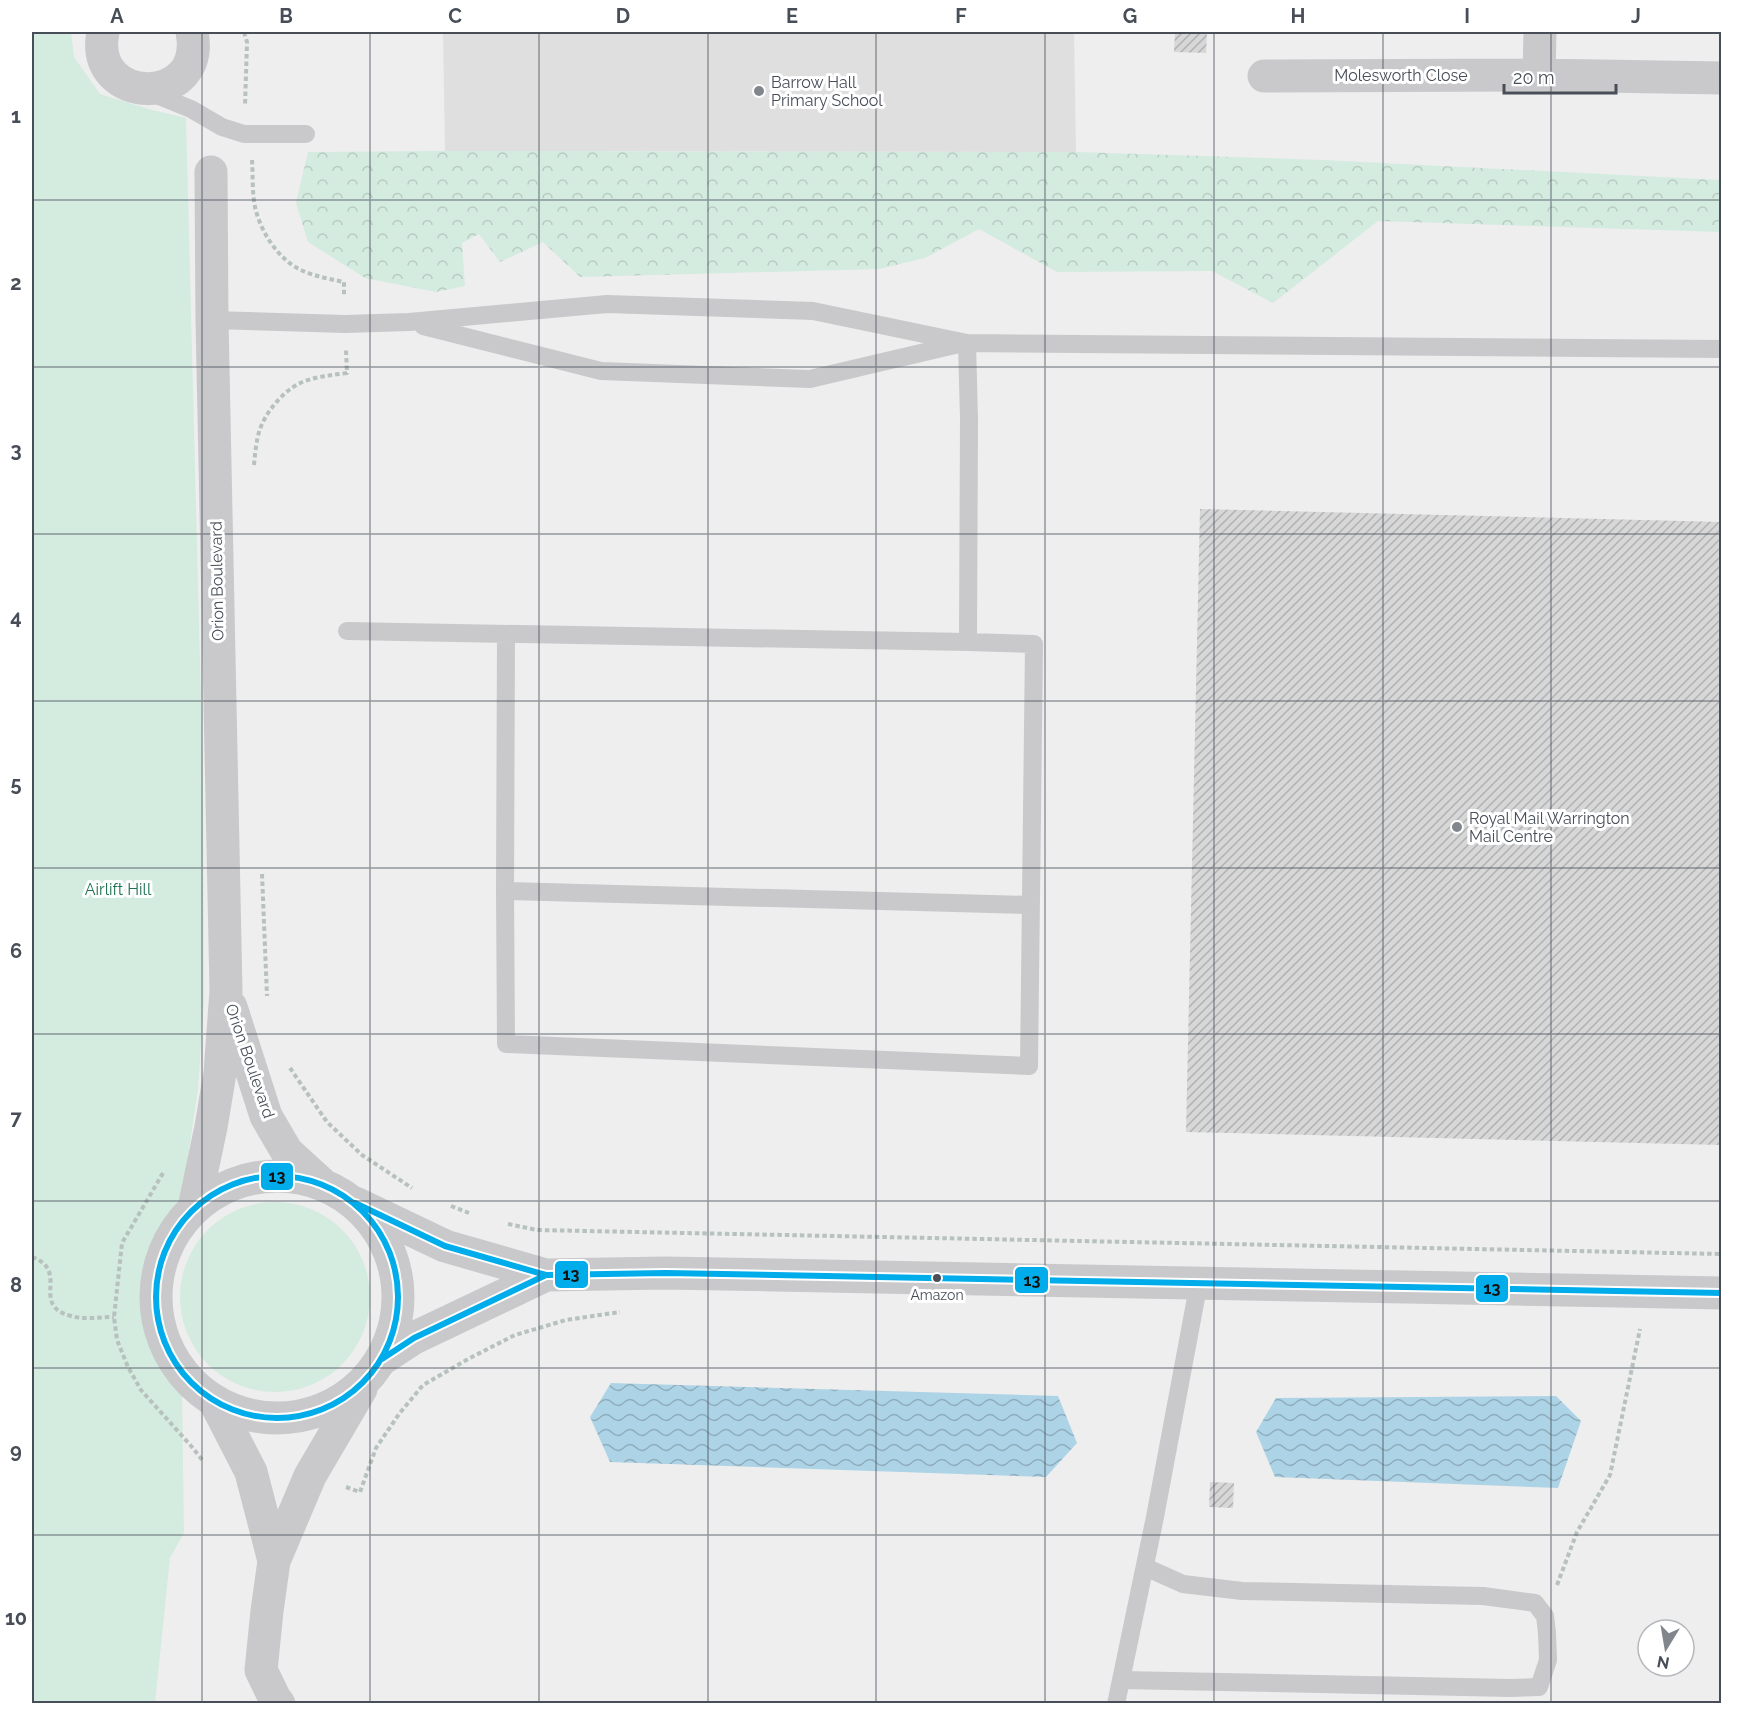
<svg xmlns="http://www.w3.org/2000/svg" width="1753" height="1735" font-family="Raleway,sans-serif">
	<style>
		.education { fill: #e0dfdf }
		.green { fill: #d4ebe0 }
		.forest { fill: url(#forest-crowns) }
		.water { fill: url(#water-waves) }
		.building { fill: url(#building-hatch) }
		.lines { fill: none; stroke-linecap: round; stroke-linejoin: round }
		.path { stroke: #b7c1be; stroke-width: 4; stroke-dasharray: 4.5 3; stroke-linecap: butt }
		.service { stroke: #c9c9cc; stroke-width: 18 }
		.minor { stroke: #c9c9cc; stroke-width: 33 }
		.bus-1-casing { stroke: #fff; stroke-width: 10 }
		.bus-1 { stroke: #00ace9; stroke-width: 6 }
		.grid { fill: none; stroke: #474e58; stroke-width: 1.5; stroke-opacity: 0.55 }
		.poi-dot { fill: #81868c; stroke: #fff; stroke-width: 2 }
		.bus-dot { fill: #474e58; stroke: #fff; stroke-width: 2 }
		.labels { text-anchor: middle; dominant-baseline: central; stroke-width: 6; stroke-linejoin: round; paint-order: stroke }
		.bus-label { font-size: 14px; fill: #474e58; stroke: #fff }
		.street-label { font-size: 16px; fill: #474e58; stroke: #fff }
		.poi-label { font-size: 16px; fill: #474e58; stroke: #fff; text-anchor: start }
		.park-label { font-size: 16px; fill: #207153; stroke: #fff }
		.line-badge { stroke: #fff; stroke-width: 2 }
		.pale-badge-label { font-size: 16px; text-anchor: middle; font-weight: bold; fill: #111 }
		.neatline { fill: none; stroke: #474e58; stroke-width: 2 }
		.grid-label { font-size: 20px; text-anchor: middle; font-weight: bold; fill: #474e58 }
	</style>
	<defs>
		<pattern id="forest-crowns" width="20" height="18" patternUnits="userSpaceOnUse" patternTransform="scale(1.5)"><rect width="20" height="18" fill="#d4ebe0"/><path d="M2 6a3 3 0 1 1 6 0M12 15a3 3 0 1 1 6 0" fill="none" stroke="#b7cbc2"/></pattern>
		<pattern id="water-waves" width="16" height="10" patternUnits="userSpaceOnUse" patternTransform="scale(1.5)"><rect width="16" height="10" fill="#add3e6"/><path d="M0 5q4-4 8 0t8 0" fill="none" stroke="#8fadbd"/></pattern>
		<pattern id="building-hatch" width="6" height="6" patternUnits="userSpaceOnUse" patternTransform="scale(1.5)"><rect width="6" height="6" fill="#d7d7d8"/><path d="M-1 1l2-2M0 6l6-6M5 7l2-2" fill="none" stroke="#b0b1b2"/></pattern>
	</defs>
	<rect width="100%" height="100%" fill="#eee"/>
	<path class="education" d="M 443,32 L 1074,32 L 1076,152 L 445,151 Z"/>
	<path class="green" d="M 32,32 L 71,32 L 74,57 L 100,94 L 152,110 L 186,118 L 203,780 L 204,998 L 198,1089 L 181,1204 L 157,1278 L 152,1319 L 182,1390 L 184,1533 L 170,1558 L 155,1703 L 32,1704 Z
		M180 1297a95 95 0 1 1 190 0a95 95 0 1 1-190 0Z"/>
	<path class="forest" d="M 445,151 L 1076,152 L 1323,160 L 1721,180 L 1721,232 L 1378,221 L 1273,303 L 1212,271 L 1057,272 L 979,229 L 925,258 L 879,269 L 580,277 L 543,242 L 500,262 L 479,234 L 462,243 L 465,286 L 436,292 L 365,278 L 308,242 L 296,203 L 308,152 Z"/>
	<path class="water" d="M 611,1383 L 1058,1396 L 1077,1443 L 1046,1477 L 610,1462 L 590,1417 Z
		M 1556,1396 L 1581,1421 L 1558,1488 L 1275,1477 L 1256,1432 L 1276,1398 Z"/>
	<path class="building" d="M 1175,32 L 1207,32 L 1206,53 L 1174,52 Z
		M 1200,509 L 1722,522 L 1722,1145 L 1186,1132 Z
		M 1210,1482 L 1234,1483 L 1233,1508 L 1209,1507 Z"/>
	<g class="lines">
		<path class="path" d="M 244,32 L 247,42 L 245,106
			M 252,160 C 253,175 252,192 255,207 C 260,230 277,258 299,269 C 313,276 329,279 344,282 L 344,295
			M 254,465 C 255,454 256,443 259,432 C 265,412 285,388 305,381 C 319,376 333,375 347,373 L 346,350
			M 262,874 L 267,996
			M 290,1068 L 327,1122 L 362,1155 L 412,1188
			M 163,1173 L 122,1243 L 114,1317 L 117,1340 L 128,1367 L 141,1390 L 192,1447 L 203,1461
			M 451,1206 L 469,1213
			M 508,1224 L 537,1230 L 1722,1254
			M 32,1257 C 71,1271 29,1305 71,1316 C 85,1320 100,1317 114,1317
			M 346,1487 L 360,1492 L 376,1448 L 399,1414 L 423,1385 L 470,1358 L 515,1335 L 566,1320 L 620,1312
			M 1557,1585 L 1577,1532 L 1610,1475 L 1640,1329"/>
		<path class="service" d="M 149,92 L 191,109 L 222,127 L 244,134 L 306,134
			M 212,320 L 345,324 L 409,322 L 607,304 L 813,311 L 967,343 L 1722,349
			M 423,326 L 601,371 L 810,379 L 959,344
			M 347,631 L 968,642
			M 506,634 L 505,891 L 506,1044 L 1029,1066 L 1034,644 L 968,642 L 969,419 L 967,343
			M 505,891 L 1030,905
			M 1122,1680 L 1510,1688 L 1539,1687 L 1548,1660 L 1547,1633 L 1545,1616 L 1535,1603 L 1483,1596 L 1242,1591 L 1183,1584 L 1145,1567
			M 1116,1704 L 1155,1517 L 1199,1282"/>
		<path class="minor" d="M 103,32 C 88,107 207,108 192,32
			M 1539,75 L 1540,32
			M 1264,76 L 1539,75 L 1722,78
			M 231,1007 L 266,1116 L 287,1152 L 322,1184
			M156 1297a121 121 0 1 1 242 0a121 121 0 1 1-242 0Z
			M 355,1203 L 445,1246 L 546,1275 L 666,1273 L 1722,1293
			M 194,1208 L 211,1127 L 220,1073 L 226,991 L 212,320 L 211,172
			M 382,1359 L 414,1338 L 546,1275
			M 215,1402 L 251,1472 L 274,1561
			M 279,1704 L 274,1697 L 261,1670 L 267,1611 L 274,1561 L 310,1476 L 361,1389"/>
		<g class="bus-1-casing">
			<path id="bus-1" d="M156 1297a121 121 0 1 1 242 0a121 121 0 1 1-242 0Z
				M 355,1203 L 445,1246 L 546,1275 L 666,1273 L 1722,1293
				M 382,1359 L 414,1338 L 546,1275"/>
		</g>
		<use href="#bus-1" class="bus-1"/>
	</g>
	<path class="grid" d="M 202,32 L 202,1704M 370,32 L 370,1704M 539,32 L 539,1704M 708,32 L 708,1704M 876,32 L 876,1704M 1045,32 L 1045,1704M 1214,32 L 1214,1704M 1383,32 L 1383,1704M 1551,32 L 1551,1704M 32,200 L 1722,200M 32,367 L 1722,367M 32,534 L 1722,534M 32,701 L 1722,701M 32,868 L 1722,868M 32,1034 L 1722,1034M 32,1201 L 1722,1201M 32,1368 L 1722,1368M 32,1535 L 1722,1535"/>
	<g class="poi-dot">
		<circle cx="759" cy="91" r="6"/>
		<circle cx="1457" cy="827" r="6"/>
	</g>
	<circle class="bus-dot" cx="937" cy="1278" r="5"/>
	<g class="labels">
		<g class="bus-label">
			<text x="937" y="1295">Amazon</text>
		</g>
		<g class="street-label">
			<text x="1401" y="75">Molesworth Close</text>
			<text transform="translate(217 581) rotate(-91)">Orion Boulevard</text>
			<text transform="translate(250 1061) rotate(71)">Orion Boulevard</text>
		</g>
		<g class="poi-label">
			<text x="771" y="82">Barrow Hall<tspan x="771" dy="18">Primary School</tspan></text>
			<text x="1469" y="818">Royal Mail Warrington<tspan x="1469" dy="18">Mail Centre</tspan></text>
		</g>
		<g class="park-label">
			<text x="118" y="889">Airlift Hill</text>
		</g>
	</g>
	<g class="line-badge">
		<rect x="260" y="1162" width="34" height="29" rx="6" fill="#00ace9"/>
		<rect x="554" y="1260" width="35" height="29" rx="6" fill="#00ace9"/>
		<rect x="1014" y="1266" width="35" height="28" rx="6" fill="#00ace9"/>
		<rect x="1475" y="1274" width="34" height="29" rx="6" fill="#00ace9"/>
	</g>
	<g class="pale-badge-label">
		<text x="277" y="1182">13</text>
		<text x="571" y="1280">13</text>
		<text x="1032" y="1286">13</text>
		<text x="1492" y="1294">13</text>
	</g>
	<rect width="1753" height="1735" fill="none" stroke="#ffffff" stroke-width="66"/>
	<g transform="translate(1666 1648) rotate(191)"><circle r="28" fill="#ffffff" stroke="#b5b8bc" stroke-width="1.5"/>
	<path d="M0-4.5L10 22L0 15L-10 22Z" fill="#81868c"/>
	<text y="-9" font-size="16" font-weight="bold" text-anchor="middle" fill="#474e58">N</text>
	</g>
	<path d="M1504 84v9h112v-9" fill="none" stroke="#474e58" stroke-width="3"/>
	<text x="1513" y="84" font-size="18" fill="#474e58" stroke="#ffffff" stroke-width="4.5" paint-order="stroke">20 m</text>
	<rect x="33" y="33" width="1687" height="1669" class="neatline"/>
	<g class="grid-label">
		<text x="117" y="23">A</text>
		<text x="286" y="23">B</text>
		<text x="455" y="23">C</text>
		<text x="623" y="23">D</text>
		<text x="792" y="23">E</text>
		<text x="961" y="23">F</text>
		<text x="1130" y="23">G</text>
		<text x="1298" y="23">H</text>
		<text x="1467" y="23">I</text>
		<text x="1636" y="23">J</text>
		<text x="16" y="123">1</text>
		<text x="16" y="290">2</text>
		<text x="16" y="457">3</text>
		<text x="16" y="624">4</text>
		<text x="16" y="791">5</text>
		<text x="16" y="958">6</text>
		<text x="16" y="1125">7</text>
		<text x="16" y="1292">8</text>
		<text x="16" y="1458">9</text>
		<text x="16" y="1625">10</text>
	</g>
</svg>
